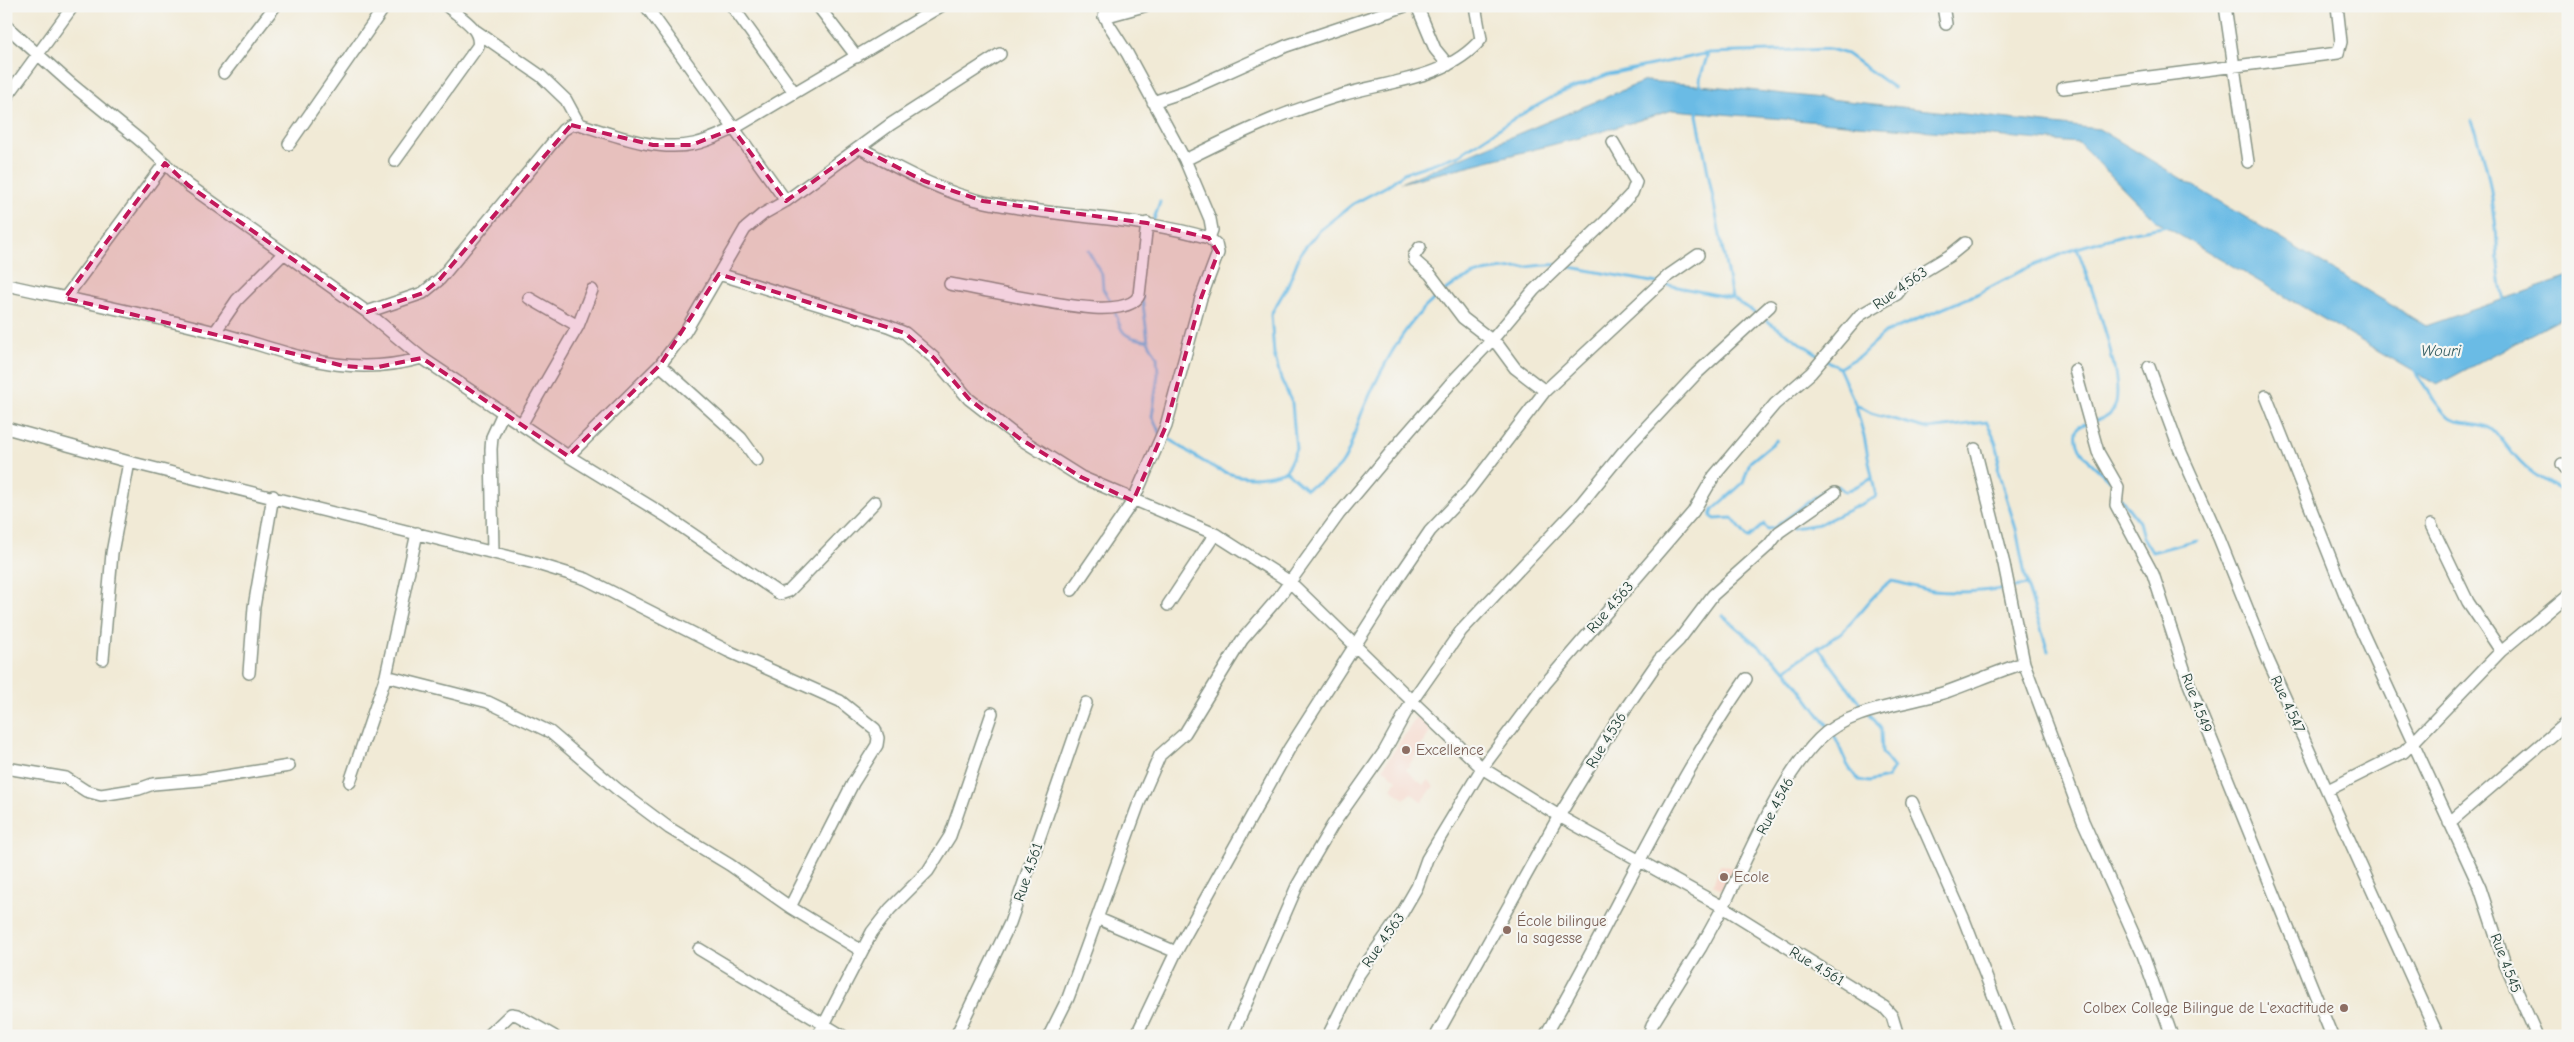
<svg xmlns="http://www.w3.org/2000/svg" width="2574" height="1042" font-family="'Comic Neue',sans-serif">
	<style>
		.built { fill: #f6d2c4 }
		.water { fill: #6abbe5; stroke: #447c8c }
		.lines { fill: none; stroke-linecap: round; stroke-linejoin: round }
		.stream { stroke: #6abbe5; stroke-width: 3 }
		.street-casing { stroke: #889485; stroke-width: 14 }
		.street { stroke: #fff; stroke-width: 11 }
		.marked { fill: #c2185b; fill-opacity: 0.2; stroke: #c2185b; stroke-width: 4; stroke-dasharray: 10 6; stroke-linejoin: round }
		.education-dot { fill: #8d6e63; stroke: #f6f6f2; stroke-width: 2 }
		.labels { text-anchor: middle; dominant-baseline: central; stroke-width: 4.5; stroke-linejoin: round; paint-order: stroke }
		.street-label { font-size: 15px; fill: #1f3d34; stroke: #f6f6f2 }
		.education-label { font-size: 15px; fill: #785e54; stroke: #f6f6f2; text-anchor: start }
		.water-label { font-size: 16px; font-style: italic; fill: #325c60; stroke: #f6f6f2 }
	</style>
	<rect width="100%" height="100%" fill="#f6f6f2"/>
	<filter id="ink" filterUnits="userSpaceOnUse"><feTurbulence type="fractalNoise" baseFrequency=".02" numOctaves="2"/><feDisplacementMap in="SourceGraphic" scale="10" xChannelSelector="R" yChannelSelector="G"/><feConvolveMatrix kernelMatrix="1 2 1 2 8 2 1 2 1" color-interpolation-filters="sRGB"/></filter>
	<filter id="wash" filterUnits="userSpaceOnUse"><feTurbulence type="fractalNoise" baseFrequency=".0096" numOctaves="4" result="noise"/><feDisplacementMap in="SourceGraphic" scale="20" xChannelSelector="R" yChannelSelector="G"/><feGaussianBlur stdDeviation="1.12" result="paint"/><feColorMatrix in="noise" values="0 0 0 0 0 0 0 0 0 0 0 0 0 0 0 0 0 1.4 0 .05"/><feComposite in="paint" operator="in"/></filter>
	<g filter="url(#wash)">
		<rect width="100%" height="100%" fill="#f1ead6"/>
		<path class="built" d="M 1417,716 L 1430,727 L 1428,730 L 1430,732 L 1406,770 L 1423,785 L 1428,780 L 1434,786 L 1422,802 L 1411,793 L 1404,799 L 1391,788 L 1397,780 L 1383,768 Z
			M 1720,864 L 1735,869 L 1726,891 L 1713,885 Z"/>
		<path class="water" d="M 1645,81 L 1712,86 L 2099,129 L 2426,326 L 2568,277 L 2568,315 L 2437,385 L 2157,222 L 2079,143 L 1673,110 L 1587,136 L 1400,183 Z"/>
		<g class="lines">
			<path class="stream" d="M 1700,88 L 1700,79 L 1708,53
				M 1698,109 L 1697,115 L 1732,298
				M 2472,121 C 2486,155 2492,191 2496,228 C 2498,254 2497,275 2504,301
				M 1153,222 L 1160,202
				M 2077,248 C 2087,276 2130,387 2113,410 C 2106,420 2090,422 2079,426 C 2068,447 2096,467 2109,480
				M 1088,250 L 1102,275 L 1103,289 L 1113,305
				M 1565,266 L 1657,283
				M 1663,284 L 1732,298 L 1839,368 L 1855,403 L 1864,436 L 1876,497 L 1820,524 L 1793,528
				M 1142,297 L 1148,341 L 1157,357 L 1158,374 L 1152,417 L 1160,433
				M 1115,311 C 1122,336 1123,336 1148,341
				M 1839,368 L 1860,356 L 1885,333 L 1977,294 L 2023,270 L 2077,248 L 2129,233 L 2168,226
				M 2414,370 C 2419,379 2443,415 2451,419 C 2462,425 2480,421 2491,429 C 2505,440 2511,455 2524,466 C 2537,478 2553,485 2568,496
				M 1855,404 L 1871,413 L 1928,429 L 1987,422 L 1996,443 L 1999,455 L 1997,468 L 2016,529 L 2027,585 L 2048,651
				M 1165,436 C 1208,464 1232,489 1286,471 L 1296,449 L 1292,403 L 1281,379 L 1274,354 L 1271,314 L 1288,285 L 1301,252 L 1320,230 L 1353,204 L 1387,186 L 1404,173 L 1459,155 L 1515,118 L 1558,94 L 1609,74 L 1709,53 L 1830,49 L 1847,54 L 1894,88
				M 1777,440 L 1750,462 L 1743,483 L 1713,510 L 1711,516 L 1715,519 L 1732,518 L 1748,538 L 1764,524 L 1767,529 L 1774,528 L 1823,491 L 1838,486 L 1845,492 L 1872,478
				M 1286,471 L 1306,489 C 1354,467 1345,453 1363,410 C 1387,355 1420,289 1484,272 C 1495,269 1507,269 1518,268 C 1530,267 1544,264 1556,265
				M 2121,498 L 2139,522 L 2143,537 L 2152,552 L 2197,540
				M 1722,615 L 1786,670 L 1828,726
				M 1818,647 L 1865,710
				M 1786,670 C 1804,653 1828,645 1846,628 C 1862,612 1872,594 1891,581 C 1905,583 1919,589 1933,591 C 1965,594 1996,590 2027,585
				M 1832,732 C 1842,748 1844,766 1859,780 L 1869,782 L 1887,778 L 1894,768 L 1882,753 L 1881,729 L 1870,714"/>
		</g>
	</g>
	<g filter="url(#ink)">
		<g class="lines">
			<g class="street-casing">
				<path id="street" d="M 646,6 L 786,201 L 891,124 L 1000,54
					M 732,6 L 794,92
					M 818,6 L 857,57
					M 1417,6 L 1435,49 L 1448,65
					M 1943,6 L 1946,24
					M 2225,6 L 2248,162
					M 1104,17 L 1144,6
					M 6,26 L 70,83 L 142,142 L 188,185 L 367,312 L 422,358 L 568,456 L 666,516 L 780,594 L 789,591 L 875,502
					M 476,31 L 541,76 L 566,100 L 579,124
					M 224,73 L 275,6
					M 2063,88 L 2338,53 L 2341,42 L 2337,6
					M 6,98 L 73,6
					M 1153,102 L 1186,91 L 1286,46 L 1405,6
					M 289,144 L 385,6
					M 860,148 C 900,169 940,192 985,202 C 1059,218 1136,216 1209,238 L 1212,230 L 1210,219 L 1185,160 L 1127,53 L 1109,25 L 1102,6
					M 1185,160 C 1219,143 1253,126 1288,113 C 1306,107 1324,100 1342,95 C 1388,81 1448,79 1481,39 L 1475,6
					M 395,161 L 478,46 C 482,28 459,17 447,6
					M 1420,247 L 1414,256 L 1415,261 L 1430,274 L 1463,318 L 1498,345 L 1515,368 L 1545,391
					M 719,274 L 888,326 L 905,333 L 934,358 L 969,399 L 1019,438 L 1081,477 L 1215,534 L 1290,582 L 1412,701 L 1384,752 L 1332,826 L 1297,886 L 1232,1036
					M 950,284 C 997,292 1046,304 1094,308 C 1107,309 1134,308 1139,295 L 1147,223
					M 6,285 C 76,300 146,314 215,332 C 291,352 342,380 422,358
					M 65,298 L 165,163
					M 529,298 L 578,326
					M 1770,306 L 1696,374 L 1623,452 L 1579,506 L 1461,631 L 1412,701 L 1482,768 L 1559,816 L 1723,907 C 1749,855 1778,780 1819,739 C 1849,708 1907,705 1946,692 C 1972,683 1998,671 2024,663
					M 367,312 L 423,293 L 440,279 L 563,130 L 571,125 L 579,124 C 614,135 657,152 694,144 C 708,141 720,135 733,129 L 941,6
					M 215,332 L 237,300 L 283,254
					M 660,365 L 741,438 L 757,460
					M 2149,367 L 2179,448 L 2219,538 L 2268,660 L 2438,1036
					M 2075,370 L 2098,452 L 2118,487 L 2116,505 L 2153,574 L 2189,684 L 2332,1036
					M 2266,396 L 2346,597 L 2480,888 L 2505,964 L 2537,1036
					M 521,425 L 578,326 L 592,290
					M 6,428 L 129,462 L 534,563 L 586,579 L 728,651 L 840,701 L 875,729 L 878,738 L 877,745 L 853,783 L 790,907
					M 1975,449 L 2004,564 L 2024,663 L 2083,821 L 2143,955 L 2172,1036
					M 568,456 L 660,365 L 685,332 L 745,229 L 763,214 L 786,201
					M 2562,464 L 2568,471
					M 2431,525 L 2468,602 L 2501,651
					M 493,552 L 491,449 L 492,437 L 503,413
					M 1072,590 L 1133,501 L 1166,426 L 1201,298 L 1218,253 L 1216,244 L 1209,238
					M 1168,605 L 1215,534
					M 103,659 L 112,553 L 129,462
					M 249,673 L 254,607 L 273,496
					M 386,676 L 488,702 L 550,732 L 617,789 L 669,828 L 730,865 L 790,907 L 862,951
					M 6,768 L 66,778 L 86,791 L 101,795 L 139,789 L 153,784 L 201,780 L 289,766
					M 350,782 L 386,676 L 417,533
					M 2328,790 L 2404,752 L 2501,651 L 2568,595
					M 1912,802 L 1963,917 L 2009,1036
					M 2449,823 L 2568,721
					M 1099,919 L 1176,952
					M 699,949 L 843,1036
					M 488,1036 L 511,1014 L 517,1015 L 554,1036
					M 818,1036 L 872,932 L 890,909 L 928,871 L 950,836 L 992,713
					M 956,1036 L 1010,923 L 1086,703
					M 1049,1036 L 1068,998 L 1139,803 L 1160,755 L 1185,733 L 1242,640 L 1279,597 L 1339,514 L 1397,445 L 1451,383 L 1492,340 L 1534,290 L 1605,222 L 1632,193 L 1636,182 L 1613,142
					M 1136,1036 L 1176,952 L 1289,749 L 1398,578 L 1430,531 L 1469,490 L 1545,391 L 1669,275 L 1698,255
					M 1328,1036 L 1359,974 L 1402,913 L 1417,887 L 1427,859 L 1482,768 L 1545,684 L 1693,512 L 1714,476 L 1775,404 L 1811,373 L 1860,315 L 1897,294 L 1906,282 L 1949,256 L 1965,243
					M 1436,1036 L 1559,816 L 1619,718 L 1659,660 L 1679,640 L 1713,595 L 1769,545 L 1779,532 L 1835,493
					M 1545,1036 C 1614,918 1668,792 1746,679
					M 1649,1036 L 1652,1025 L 1701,947 L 1723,907 L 1884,1007 L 1892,1016 L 1898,1036"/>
			</g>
			<use href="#street" class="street"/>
		</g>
	</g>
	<path class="marked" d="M 571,125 L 653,145 L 691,145 L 733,129 L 786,201 L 860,148 L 924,181 L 983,201 L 1147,223 L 1209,238 L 1218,253 L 1201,298 L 1166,426 L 1133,501 L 1081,477 L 1019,438 L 969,399 L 934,358 L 905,333 L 719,274 L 660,365 L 568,456 L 422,358 L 373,368 L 344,366 L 65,298 L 165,163 L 188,185 L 367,312 L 423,293 L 440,279 Z"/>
	<g class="education-dot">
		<circle cx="1406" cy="750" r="5"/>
		<circle cx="1724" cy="877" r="5"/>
		<circle cx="1507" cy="930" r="5"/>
		<circle cx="2344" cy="1008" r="5"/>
	</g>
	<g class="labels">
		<g class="street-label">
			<text transform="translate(1900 288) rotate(-35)">Rue 4.563</text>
			<text transform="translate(1610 607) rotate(-49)">Rue 4.563</text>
			<text transform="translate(2197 703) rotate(69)">Rue 4.549</text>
			<text transform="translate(2288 704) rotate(65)">Rue 4.547</text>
			<text transform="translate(1606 740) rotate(-58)">Rue 4.536</text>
			<text transform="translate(1775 806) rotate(-62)">Rue 4.546</text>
			<text transform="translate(1028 872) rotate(-71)">Rue 4.561</text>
			<text transform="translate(1383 940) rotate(-55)">Rue 4.563</text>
			<text transform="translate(2506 963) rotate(69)">Rue 4.545</text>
			<text transform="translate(1817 966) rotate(31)">Rue 4.561</text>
		</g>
		<g class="education-label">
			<text x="1416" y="750">Excellence</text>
			<text x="1734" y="877">Ecole</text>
			<text x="1517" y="921">École bilingue<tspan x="1517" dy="17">la sagesse</tspan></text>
			<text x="2334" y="1008" text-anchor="end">Colbex College Bilingue de L'exactitude</text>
		</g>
		<g class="water-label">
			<text x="2441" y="351">Wouri</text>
		</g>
	</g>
	<rect width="2574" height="1042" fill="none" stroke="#f6f6f2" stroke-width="25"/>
</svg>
